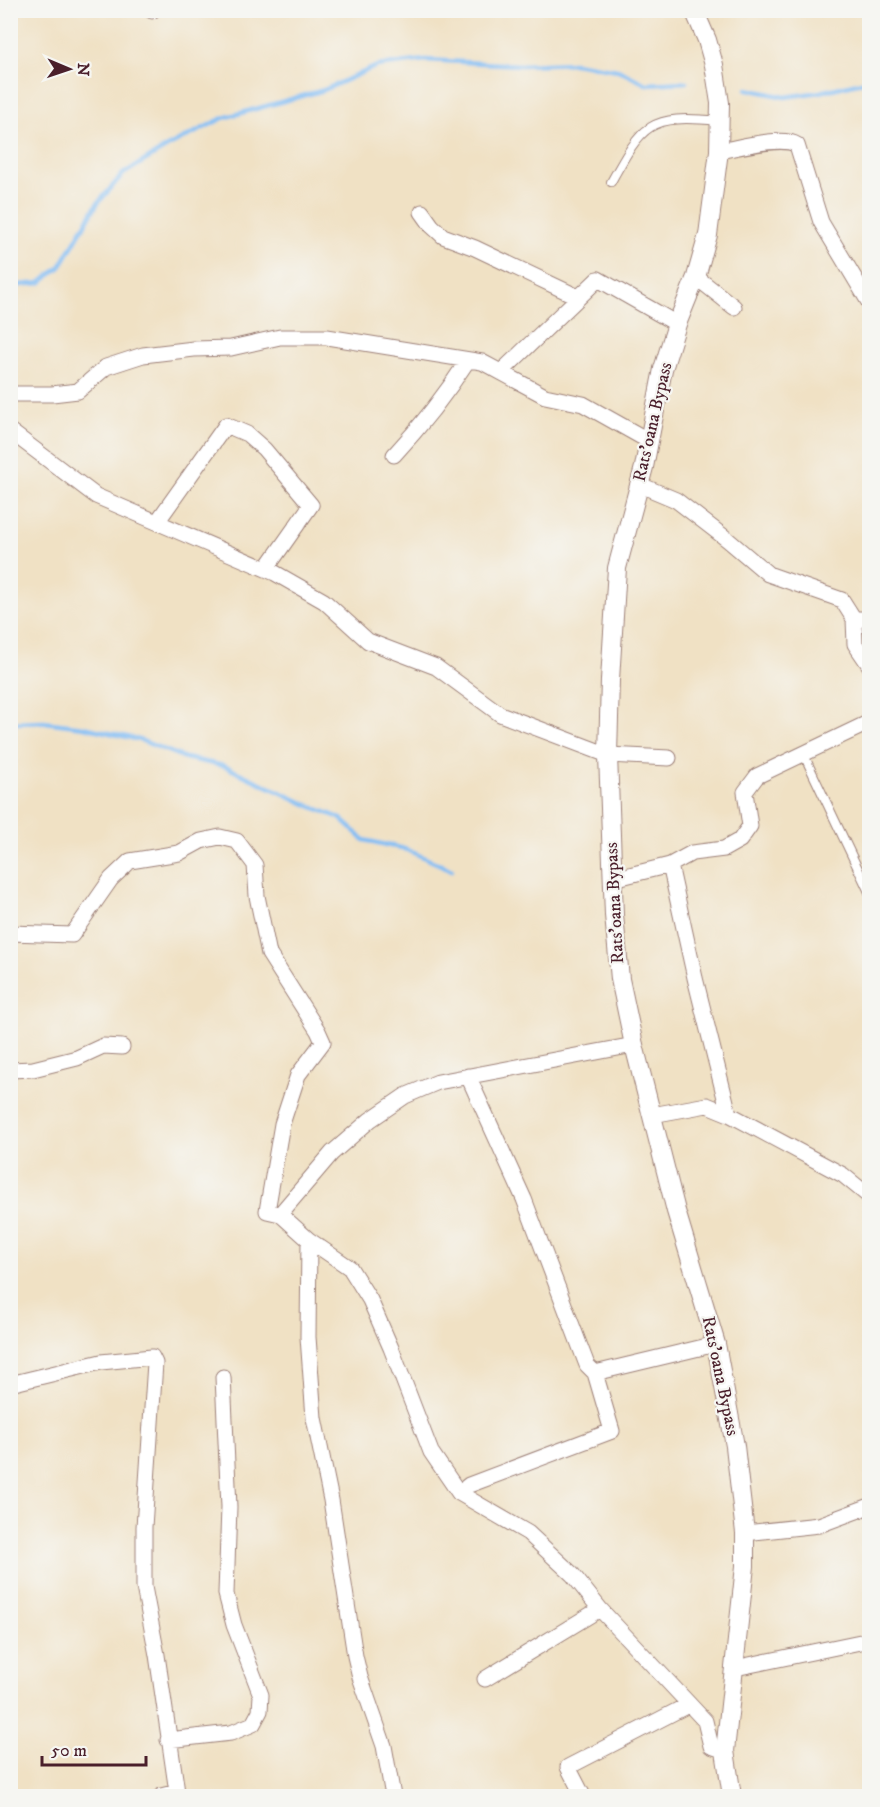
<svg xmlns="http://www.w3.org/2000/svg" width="880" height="1807" font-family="'IM FELL DW Pica',serif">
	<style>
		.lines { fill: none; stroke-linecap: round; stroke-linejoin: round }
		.stream { stroke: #82bdf4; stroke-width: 4.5 }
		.service-casing { stroke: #9d8078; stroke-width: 10 }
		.minor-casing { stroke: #9d8078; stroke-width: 17 }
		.tertiary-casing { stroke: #9d8078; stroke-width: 20 }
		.service { stroke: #fff; stroke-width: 8 }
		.minor { stroke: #fff; stroke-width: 15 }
		.tertiary { stroke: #fff; stroke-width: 18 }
		.labels { text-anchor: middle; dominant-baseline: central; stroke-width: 4.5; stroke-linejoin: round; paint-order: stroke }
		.street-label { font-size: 18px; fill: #4a1f2b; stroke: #f6f6f2 }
	</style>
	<rect width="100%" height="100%" fill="#f6f6f2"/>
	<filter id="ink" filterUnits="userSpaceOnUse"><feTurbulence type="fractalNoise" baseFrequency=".0167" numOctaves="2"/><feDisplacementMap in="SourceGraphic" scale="12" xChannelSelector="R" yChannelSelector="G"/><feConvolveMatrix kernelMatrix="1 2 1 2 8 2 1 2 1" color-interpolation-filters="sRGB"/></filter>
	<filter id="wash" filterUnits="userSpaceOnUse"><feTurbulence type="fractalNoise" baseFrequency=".008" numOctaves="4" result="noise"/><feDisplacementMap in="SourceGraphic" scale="24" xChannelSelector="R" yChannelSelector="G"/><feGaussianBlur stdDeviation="1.35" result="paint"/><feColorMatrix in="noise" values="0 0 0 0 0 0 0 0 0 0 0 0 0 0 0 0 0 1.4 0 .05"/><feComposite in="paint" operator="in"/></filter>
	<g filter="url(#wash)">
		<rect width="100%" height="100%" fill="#f0e1c4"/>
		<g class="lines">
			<path class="stream" d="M 747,89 L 785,97 L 820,92 L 870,80
				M 10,286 L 40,283 L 60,267 L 97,204 L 123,174 L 167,147 L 223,118 L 324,90 L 377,66 L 425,60 L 521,65 L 574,63 L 618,70 L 646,84 L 687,82
				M 10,723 L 44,722 L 84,727 L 140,740 L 185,758 L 224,766 L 310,806 L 340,818 L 364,840 L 405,849 L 452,870"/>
		</g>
	</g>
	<g filter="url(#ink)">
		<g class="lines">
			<g class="service-casing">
				<path id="service" d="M 611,182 C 643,124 649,114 718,121
					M 803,753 L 870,894"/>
			</g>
			<g class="minor-casing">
				<path id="minor" d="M 152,11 L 152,10
					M 719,151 C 737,148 782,135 797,145 L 821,222 L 870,304
					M 422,212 L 432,226 L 443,236 L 475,248 L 578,297
					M 696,277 L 734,307
					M 501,372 L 598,279 L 677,324
					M 10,394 L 52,394 L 78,391 L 106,367 L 143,355 L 194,349 L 231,348 L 280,337 L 327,337 L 482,362 L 545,396 L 583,404 L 649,441
					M 10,431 L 96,496 L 275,573 L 324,601 L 368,641 L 436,667 L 500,714 L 608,755 L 669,758
					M 394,455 C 422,425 446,394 468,360
					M 638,484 L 676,500 L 728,540 L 768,574 L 842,600 L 854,619 L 870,619
					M 157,522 L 226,425 L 247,434 L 264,449 L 311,505 L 266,569
					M 854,619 L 855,644 L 870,666
					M 670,865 L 695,978 L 729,1114
					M 613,879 L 670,865 L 692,853 L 724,849 L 740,840 L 750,826 L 745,792 L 757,776 L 870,722
					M 10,933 L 72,935 L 111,879 L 130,861 L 179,853 L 201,841 L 220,837 L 237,841 L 255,865 L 257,896 L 269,954 L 318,1031 L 323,1042 L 298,1075 L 282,1124 L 267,1211 L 280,1214
					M 10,1070 L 33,1069 L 77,1058 L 103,1046 L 122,1047
					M 468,1076 L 524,1199 L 587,1365 L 595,1373
					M 652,1115 L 707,1105 L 729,1114 L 843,1175 L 870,1197
					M 309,1240 L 350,1268 L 370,1300 L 391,1348 L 431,1452 L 459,1493 L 528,1533 L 573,1575 L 600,1609 L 705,1721 L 711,1746 L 725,1751
					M 10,1384 L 101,1362 L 152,1357 L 155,1363 L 144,1527 L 144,1587 L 157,1655 L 177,1792 L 161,1796
					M 459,1493 L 469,1485 L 612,1431 L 595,1373 L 716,1344
					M 745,1533 L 819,1525 L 870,1506
					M 735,1668 L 870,1640
					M 485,1679 L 600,1609
					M 168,1740 L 231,1733 L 253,1724 L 260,1711 L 261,1695 L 234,1625 L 226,1594 L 229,1507 L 223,1377
					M 393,1796 L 384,1746 L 360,1677 L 355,1656 L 331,1500 L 314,1418 L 308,1337 L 309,1240 L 280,1214 L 332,1153 L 370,1120 L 405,1096 L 438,1082 L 634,1045
					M 583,1796 L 568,1767 L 688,1705"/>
			</g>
			<g class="tertiary-casing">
				<path id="tertiary" d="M 694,10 L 707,40 L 714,65 L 720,103 L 719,151 L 708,235 L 696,277 L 677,324 L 663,369 L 644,467 L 617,568 L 610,680 L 608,755 L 614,915 L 620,979 L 634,1045 L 676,1211 L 716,1344 L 735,1446 L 745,1533 L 745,1566 L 725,1751 L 732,1796"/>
			</g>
			<use href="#service" class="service"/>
			<use href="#minor" class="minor"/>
			<use href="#tertiary" class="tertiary"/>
		</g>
	</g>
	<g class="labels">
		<g class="street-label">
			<text transform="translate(653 422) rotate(-77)">Rats'oana Bypass</text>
			<text transform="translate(615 903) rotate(-93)">Rats'oana Bypass</text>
			<text transform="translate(720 1376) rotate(78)">Rats'oana Bypass</text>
		</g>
	</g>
	<rect width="880" height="1807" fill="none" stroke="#f6f6f2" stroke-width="36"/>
	<g transform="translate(69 69) rotate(92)" stroke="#f6f6f2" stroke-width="4.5" paint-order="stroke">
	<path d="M0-4.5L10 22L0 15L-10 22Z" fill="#4a1f2b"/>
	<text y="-9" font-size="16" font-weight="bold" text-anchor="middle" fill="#4a1f2b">N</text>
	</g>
	<path d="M42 1756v9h104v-9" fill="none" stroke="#4a1f2b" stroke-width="3"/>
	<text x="51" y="1756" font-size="18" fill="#4a1f2b" stroke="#f6f6f2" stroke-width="4.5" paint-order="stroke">50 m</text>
</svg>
